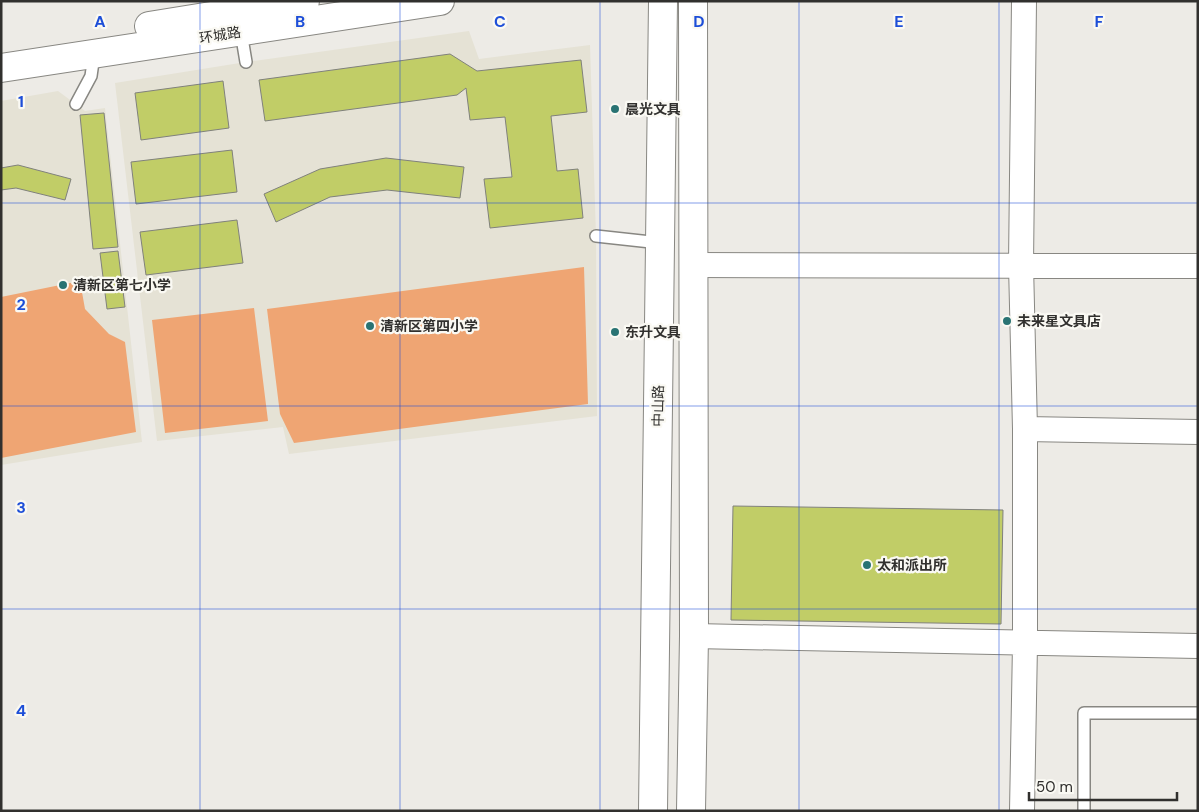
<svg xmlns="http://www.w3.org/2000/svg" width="1199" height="812" font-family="'DM Sans','Noto Sans SC',sans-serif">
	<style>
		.built { fill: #e5e2d5 }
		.green { fill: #efa573 }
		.building { fill: #c1cd67; stroke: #80817c }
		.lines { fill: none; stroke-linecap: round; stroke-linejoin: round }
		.service-casing { stroke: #888782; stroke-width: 14 }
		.minor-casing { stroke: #888782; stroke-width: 26 }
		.secondary-casing { stroke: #888782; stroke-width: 30 }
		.service { stroke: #fff; stroke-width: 11 }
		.minor { stroke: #fff; stroke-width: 24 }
		.secondary { stroke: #fff; stroke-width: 28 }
		.grid { fill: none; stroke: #1d4ed8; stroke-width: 1; stroke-opacity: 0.55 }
		.poi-dot { fill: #297373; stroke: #faf9f3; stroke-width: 2 }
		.labels { text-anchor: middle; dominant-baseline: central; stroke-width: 4.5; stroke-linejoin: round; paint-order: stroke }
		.street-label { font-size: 14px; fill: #31302e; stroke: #faf9f3 }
		.poi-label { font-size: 14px; font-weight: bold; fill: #31302e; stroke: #faf9f3; text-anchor: start }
		.grid-label { font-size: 16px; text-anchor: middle; font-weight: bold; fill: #1d4ed8; stroke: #faf9f3; stroke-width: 4.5; stroke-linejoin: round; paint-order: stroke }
	</style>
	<rect width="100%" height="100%" fill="#edebe6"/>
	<path class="built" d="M 469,31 L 479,59 L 590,45 L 596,236 L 597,416 L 289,454 L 283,427 L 157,441 L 115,83 L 246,62 Z
		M 58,91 L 85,111 L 105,108 L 142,442 L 1,465 L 1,101 Z"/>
	<path class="green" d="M 584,267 L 588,404 L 294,443 L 280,414 L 267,309 Z
		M 80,281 L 85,309 L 109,334 L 125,342 L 136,432 L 1,458 L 1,297 Z
		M 254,308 L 268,421 L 165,433 L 152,320 Z"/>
	<path class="building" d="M 450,54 L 477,71 L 581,60 L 587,112 L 551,116 L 557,171 L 578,169 L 583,218 L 490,228 L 484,179 L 512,177 L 505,117 L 470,120 L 466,88 L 457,95 L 265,121 L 259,80 Z
		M 223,81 L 229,128 L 141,140 L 135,93 Z
		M 104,113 L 118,247 L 93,249 L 80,115 Z
		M 232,150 L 237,192 L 136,204 L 131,162 Z
		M 386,158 L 464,167 L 460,198 L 387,190 L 330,197 L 276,222 L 264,194 L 320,169 Z
		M 18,165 L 71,179 L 65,200 L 16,188 L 1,190 L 1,168 Z
		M 237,220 L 243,263 L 146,275 L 140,232 Z
		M 118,251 L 125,307 L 107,309 L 100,253 Z
		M 733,506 L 1003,510 L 1001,624 L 731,620 Z"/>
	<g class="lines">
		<g class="service-casing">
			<path id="service" d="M 241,32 L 246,62
				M 76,104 L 91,76 L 94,55
				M 596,236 L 660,243
				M 1084,811 L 1084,713 L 1198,713"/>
		</g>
		<g class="minor-casing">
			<path id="minor" d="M 695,265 L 1198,266
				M 1025,429 L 1198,432
				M 694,636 L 1198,646
				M 1022,811 L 1025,644 L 1025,429 L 1021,265 L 1024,1"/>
		</g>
		<g class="secondary-casing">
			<path id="secondary" d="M 149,26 L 305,1
				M 1,68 L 440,1
				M 653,811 L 663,1
				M 691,811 L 694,636 L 693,1"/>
		</g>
		<use href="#service" class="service"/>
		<use href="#minor" class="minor"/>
		<use href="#secondary" class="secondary"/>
	</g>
	<path class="grid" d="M 200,1 L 200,811M 400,1 L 400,811M 600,1 L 600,811M 799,1 L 799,811M 999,1 L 999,811M 1,203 L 1198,203M 1,406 L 1198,406M 1,609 L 1198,609"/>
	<g class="poi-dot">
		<circle cx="615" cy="109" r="5"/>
		<circle cx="63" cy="285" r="5"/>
		<circle cx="1007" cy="321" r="5"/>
		<circle cx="370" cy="326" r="5"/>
		<circle cx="615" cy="332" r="5"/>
		<circle cx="867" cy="565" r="5"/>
	</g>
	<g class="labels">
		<g class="street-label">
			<text transform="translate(220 35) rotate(-9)">环城路</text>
			<text transform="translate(658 406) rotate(-89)">中山路</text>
		</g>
		<g class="poi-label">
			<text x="625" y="109">晨光文具</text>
			<text x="73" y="285">清新区第七小学</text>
			<text x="1017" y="321">未来星文具店</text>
			<text x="380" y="326">清新区第四小学</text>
			<text x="625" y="332">东升文具</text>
			<text x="877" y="565">太和派出所</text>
		</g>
	</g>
	<g class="grid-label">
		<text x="100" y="27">A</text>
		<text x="300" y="27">B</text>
		<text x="500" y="27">C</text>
		<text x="699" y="27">D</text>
		<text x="899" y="27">E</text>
		<text x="1099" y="27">F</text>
		<text x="21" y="107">1</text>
		<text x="21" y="310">2</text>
		<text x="21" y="513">3</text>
		<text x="21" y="716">4</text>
	</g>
	<rect width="1199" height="812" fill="none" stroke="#31302e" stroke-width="5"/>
	<path d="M1029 792v8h148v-8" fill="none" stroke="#31302e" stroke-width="2.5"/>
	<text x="1036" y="792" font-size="15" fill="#31302e" stroke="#faf9f3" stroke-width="4" paint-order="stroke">50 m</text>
</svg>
